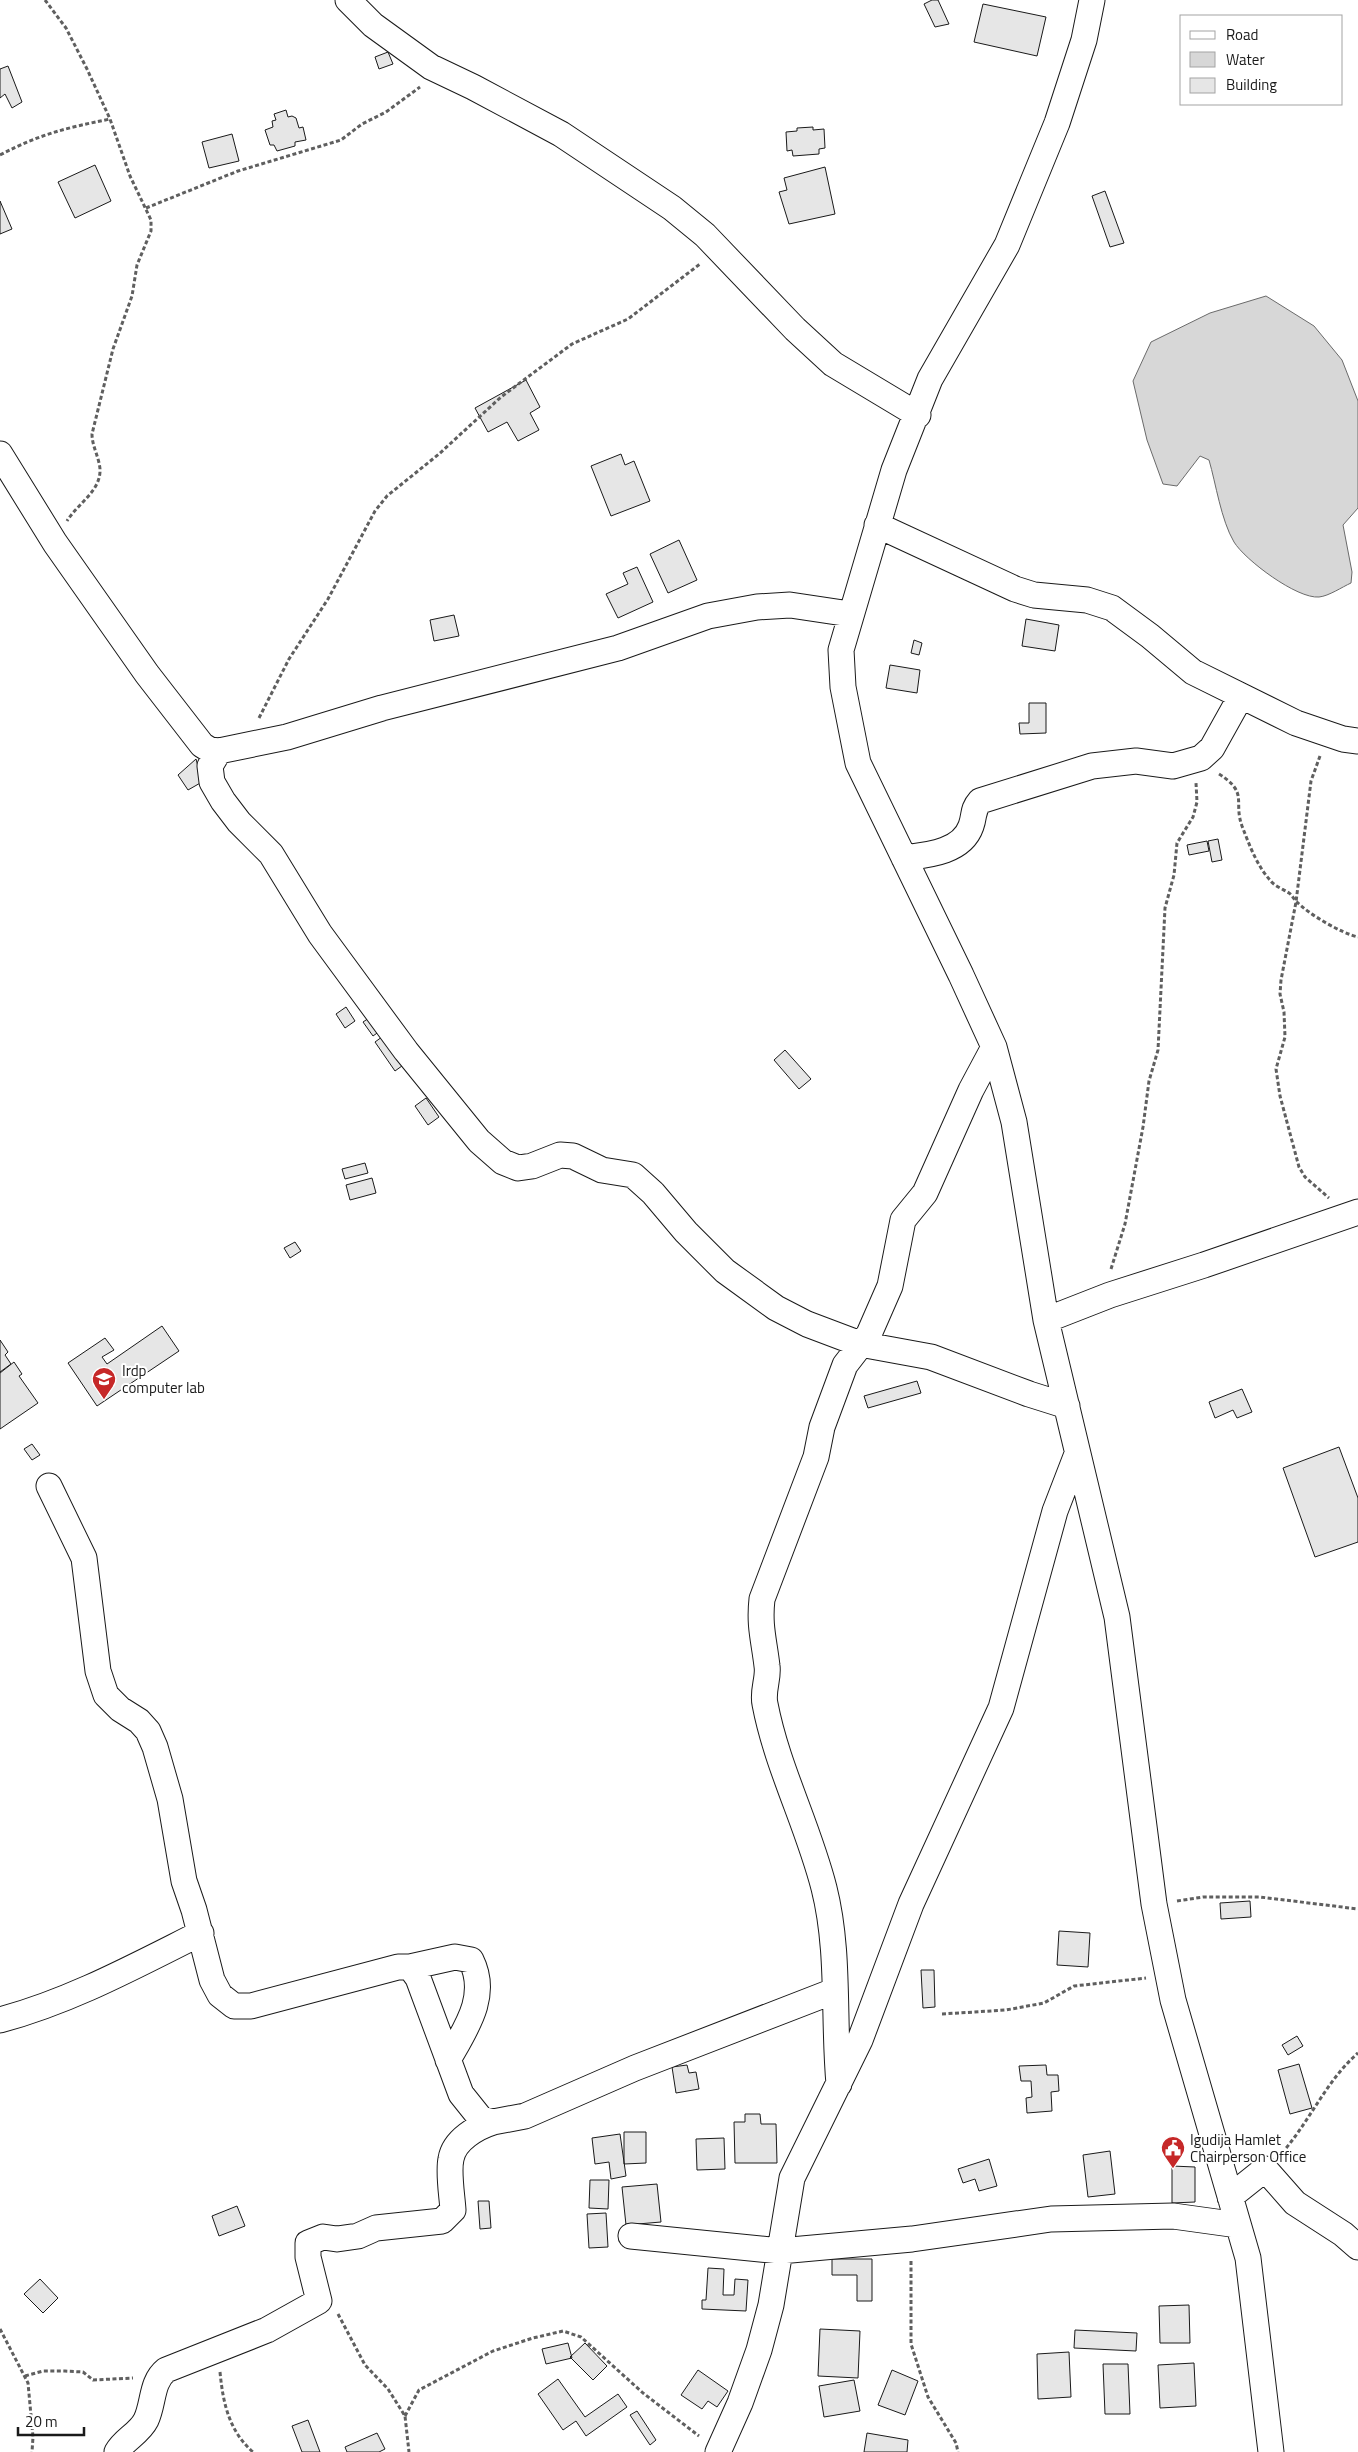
<svg xmlns="http://www.w3.org/2000/svg" width="1358" height="2452" font-family="'Titillium Web',sans-serif">
	<style>
		.water { fill: #d7d7d7; stroke: #6a6a6a }
		.building { fill: #e6e6e6; stroke: #1a1a1a }
		.lines { fill: none; stroke-linecap: round; stroke-linejoin: round }
		.minor-casing { stroke: #1a1a1a; stroke-width: 27 }
		.path { stroke: #5f5f5f; stroke-width: 3; stroke-dasharray: 4 2.5; stroke-linecap: butt }
		.minor { stroke: #fff; stroke-width: 25 }
		.labels { text-anchor: middle; dominant-baseline: central; stroke-width: 4; stroke-linejoin: round; paint-order: stroke }
		.poi-label { font-size: 15px; fill: #1a1a1a; stroke: #fff; text-anchor: start }
	</style>
	<rect width="100%" height="100%" fill="#fff"/>
	<path class="water" d="M 1266,296 L 1314,326 L 1342,360 L 1358,401 L 1358,508 L 1343,525 L 1352,572 L 1351,583 C 1342,587 1329,596 1319,597 C 1297,599 1245,560 1234,542 C 1221,520 1216,484 1209,460 L 1200,456 L 1177,486 L 1163,484 L 1147,440 L 1133,381 L 1151,342 L 1210,313 Z"/>
	<path class="building" d="M 932,0 L 938,0 L 949,24 L 935,27 L 924,4 Z
		M 983,4 L 1046,17 L 1037,56 L 974,42 Z
		M 388,52 L 393,64 L 379,69 L 375,57 Z
		M 8,66 L 22,102 L 12,108 L 5,94 L 0,98 L 0,69 Z
		M 286,110 L 288,117 L 292,116 L 296,118 L 299,128 L 303,127 L 306,140 L 295,142 L 295,146 L 277,151 L 274,145 L 270,145 L 265,130 L 273,127 L 272,121 L 276,120 L 274,114 Z
		M 813,127 L 813,130 L 824,129 L 825,148 L 819,149 L 819,154 L 793,156 L 792,150 L 787,151 L 786,132 L 797,131 L 797,128 Z
		M 232,134 L 239,161 L 209,168 L 202,142 Z
		M 95,165 L 111,201 L 75,218 L 58,182 Z
		M 825,167 L 835,214 L 789,224 L 779,192 L 787,190 L 784,178 Z
		M 1105,191 L 1124,243 L 1110,247 L 1092,196 Z
		M 0,201 L 12,229 L 0,234 Z
		M 526,380 L 540,407 L 530,413 L 539,430 L 518,441 L 507,422 L 488,432 L 475,408 Z
		M 621,454 L 625,465 L 634,461 L 650,501 L 611,516 L 591,466 Z
		M 679,540 L 697,580 L 668,593 L 650,554 Z
		M 637,567 L 653,602 L 618,618 L 606,594 L 628,584 L 623,573 Z
		M 454,615 L 459,636 L 434,641 L 430,620 Z
		M 1026,619 L 1059,625 L 1055,651 L 1022,646 Z
		M 914,640 L 922,643 L 919,655 L 911,653 Z
		M 890,665 L 920,670 L 917,693 L 886,688 Z
		M 1029,703 L 1046,703 L 1046,733 L 1020,734 L 1019,723 L 1029,723 Z
		M 196,759 L 202,782 L 188,790 L 178,775 Z
		M 1218,839 L 1222,860 L 1212,862 L 1208,841 Z
		M 1207,841 L 1209,851 L 1189,855 L 1187,845 Z
		M 346,1007 L 355,1021 L 345,1028 L 336,1014 Z
		M 375,1014 L 384,1028 L 373,1036 L 363,1022 Z
		M 386,1034 L 406,1063 L 395,1071 L 375,1042 Z
		M 785,1050 L 811,1079 L 799,1089 L 774,1060 Z
		M 426,1098 L 439,1117 L 428,1125 L 415,1106 Z
		M 365,1163 L 368,1173 L 345,1179 L 342,1169 Z
		M 372,1178 L 376,1193 L 350,1200 L 346,1185 Z
		M 295,1242 L 301,1251 L 290,1258 L 284,1248 Z
		M 162,1326 L 179,1351 L 97,1406 L 68,1363 L 105,1338 L 114,1350 L 102,1357 L 107,1364 Z
		M 0,1340 L 8,1352 L 5,1355 L 11,1364 L 0,1372 Z
		M 14,1362 L 22,1374 L 19,1376 L 38,1403 L 0,1429 L 0,1373 Z
		M 917,1381 L 921,1393 L 868,1408 L 864,1396 Z
		M 1242,1389 L 1252,1412 L 1237,1418 L 1233,1410 L 1215,1418 L 1209,1402 Z
		M 32,1444 L 40,1455 L 32,1460 L 24,1449 Z
		M 1339,1447 L 1358,1498 L 1358,1542 L 1315,1557 L 1283,1468 Z
		M 1250,1901 L 1251,1917 L 1221,1919 L 1220,1903 Z
		M 1059,1931 L 1090,1933 L 1088,1967 L 1057,1965 Z
		M 921,1970 L 934,1970 L 935,2007 L 923,2008 Z
		M 1297,2036 L 1303,2046 L 1288,2055 L 1282,2045 Z
		M 1299,2064 L 1312,2108 L 1290,2114 L 1278,2070 Z
		M 687,2065 L 689,2073 L 696,2072 L 699,2089 L 676,2093 L 672,2067 Z
		M 1046,2065 L 1047,2075 L 1058,2075 L 1059,2091 L 1051,2092 L 1052,2111 L 1027,2113 L 1026,2098 L 1032,2097 L 1031,2081 L 1021,2081 L 1019,2066 Z
		M 745,2114 L 760,2114 L 761,2124 L 776,2124 L 777,2163 L 735,2163 L 734,2122 L 745,2122 Z
		M 624,2132 L 646,2132 L 646,2163 L 624,2164 Z
		M 620,2134 L 626,2176 L 611,2179 L 609,2162 L 595,2164 L 592,2138 Z
		M 724,2138 L 725,2169 L 697,2170 L 696,2139 Z
		M 1110,2151 L 1115,2194 L 1088,2197 L 1083,2155 Z
		M 989,2159 L 997,2186 L 979,2191 L 975,2179 L 963,2183 L 958,2169 Z
		M 1172,2166 L 1195,2167 L 1195,2202 L 1172,2203 Z
		M 590,2180 L 609,2180 L 608,2209 L 589,2208 Z
		M 657,2184 L 661,2222 L 626,2225 L 622,2187 Z
		M 478,2201 L 489,2201 L 491,2228 L 480,2229 Z
		M 237,2206 L 245,2226 L 219,2236 L 212,2216 Z
		M 606,2213 L 608,2247 L 589,2248 L 587,2214 Z
		M 832,2259 L 872,2259 L 872,2301 L 857,2301 L 857,2275 L 832,2275 Z
		M 708,2268 L 724,2269 L 723,2295 L 734,2295 L 735,2279 L 748,2280 L 746,2311 L 702,2309 L 702,2300 L 706,2300 Z
		M 40,2279 L 58,2298 L 43,2313 L 24,2294 Z
		M 1189,2305 L 1190,2343 L 1160,2343 L 1159,2306 Z
		M 820,2329 L 860,2331 L 858,2378 L 818,2376 Z
		M 1075,2330 L 1137,2333 L 1136,2351 L 1074,2348 Z
		M 568,2343 L 572,2358 L 546,2364 L 542,2349 Z
		M 585,2343 L 607,2366 L 593,2380 L 570,2357 Z
		M 1069,2352 L 1071,2397 L 1038,2399 L 1037,2354 Z
		M 1194,2363 L 1196,2406 L 1160,2408 L 1158,2365 Z
		M 1103,2364 L 1128,2364 L 1130,2414 L 1105,2414 Z
		M 698,2370 L 728,2391 L 717,2407 L 708,2401 L 702,2409 L 681,2395 Z
		M 892,2370 L 918,2381 L 905,2415 L 878,2405 Z
		M 558,2379 L 585,2417 L 618,2394 L 627,2407 L 586,2436 L 576,2421 L 563,2430 L 538,2394 Z
		M 854,2380 L 860,2411 L 824,2417 L 819,2386 Z
		M 637,2411 L 656,2440 L 650,2445 L 630,2415 Z
		M 308,2420 L 320,2452 L 302,2452 L 292,2426 Z
		M 377,2433 L 385,2449 L 379,2452 L 347,2452 L 345,2447 Z
		M 867,2433 L 908,2440 L 907,2452 L 864,2452 Z"/>
	<g class="lines">
		<g class="minor-casing">
			<path id="minor" d="M 348,0 L 373,25 L 431,67 L 473,87 L 561,134 L 672,208 L 705,235 L 795,329 L 833,364 L 918,415
				M 1092,0 L 1084,40 L 1057,123 L 1007,245 L 930,379 L 894,470 L 841,650 L 843,687 L 858,763 L 961,975 L 994,1047 L 1014,1122 L 1046,1320 L 1117,1617 L 1154,1904 L 1173,2000 L 1248,2258 L 1271,2452
				M 0,454 L 55,543 L 147,674 L 202,745 L 210,750 L 219,751 L 287,737 L 382,708 L 618,648 L 708,616 L 757,607 L 790,605 L 850,614
				M 877,525 L 1015,589 L 1034,595 L 1087,600 L 1112,608 L 1150,636 L 1193,672 L 1296,723 L 1343,739 L 1358,741
				M 219,751 L 210,766 L 212,782 L 223,801 L 239,822 L 271,854 L 320,934 L 406,1051 L 479,1141 L 503,1162 L 518,1168 L 532,1166 L 560,1155 L 573,1156 L 602,1170 L 633,1175 L 653,1193 L 686,1232 L 725,1271 L 776,1308 L 807,1324 L 860,1344 L 931,1357 L 1029,1394 L 1067,1406
				M 904,858 C 928,855 962,852 971,826 C 975,815 972,810 980,801 L 1092,766 L 1136,761 L 1173,766 L 1201,758 L 1212,748 L 1241,696
				M 1046,1320 L 1110,1295 L 1204,1265 L 1358,1212
				M 49,1486 L 84,1558 L 98,1671 L 106,1695 L 120,1709 L 139,1721 L 148,1731 L 155,1747 L 170,1799 L 184,1881 L 194,1910 L 212,1980 L 220,1995 L 234,2006 L 251,2006 L 398,1967 L 410,1967 L 418,1978 L 461,2094 L 481,2119 L 493,2122 L 525,2116 L 635,2068 L 834,1991
				M 410,1967 L 455,1957 L 471,1960 C 489,1996 466,2028 448,2060
				M 0,2020 C 71,2001 135,1966 201,1933
				M 839,2084 C 833,2019 840,1951 824,1888 C 808,1825 777,1767 765,1704 C 762,1691 769,1678 767,1666 C 764,1640 759,1626 762,1599 L 816,1457 L 822,1427 L 845,1365 L 869,1334 L 890,1286 L 903,1220 L 925,1193 L 971,1090 L 994,1047
				M 1230,2197 L 1265,2169 L 1295,2203 L 1343,2234 L 1358,2247
				M 631,2236 L 780,2251 L 912,2239 L 1051,2219 L 1173,2216 L 1238,2225
				M 117,2452 C 124,2439 139,2434 146,2420 C 154,2403 151,2382 166,2370 L 267,2330 L 319,2301 L 308,2257 L 308,2243 L 323,2237 L 337,2239 L 358,2236 L 376,2228 L 442,2221 L 453,2210 C 452,2195 448,2172 451,2159 C 454,2140 477,2127 493,2122
				M 718,2452 L 740,2403 L 759,2350 L 771,2305 L 792,2178 L 860,2040 L 911,1904 L 1001,1708 L 1055,1511 L 1077,1454"/>
		</g>
		<path class="path" d="M 45,0 L 66,28 L 87,69 L 110,119 L 130,176 L 151,220 L 151,231 L 137,265 L 132,296 L 113,349 L 92,434 C 92,446 99,457 100,469 C 101,491 78,503 67,521
			M 0,155 C 40,134 66,128 110,119
			M 146,208 L 238,171 L 341,140 L 362,124 L 386,112 L 420,87
			M 259,718 L 289,659 L 328,599 L 375,511 L 387,496 L 439,454 L 501,397 L 572,344 L 628,319 L 700,264
			M 1320,756 L 1311,781 L 1296,902 L 1281,980 L 1280,994 L 1284,1012 L 1285,1037 L 1276,1069 L 1280,1096 L 1299,1167 L 1305,1177 L 1329,1198
			M 1219,774 C 1249,793 1233,801 1242,826 C 1249,844 1257,866 1270,880 C 1274,886 1283,889 1289,893 C 1292,895 1293,898 1296,901 C 1308,914 1341,933 1358,937
			M 1111,1269 L 1125,1224 L 1143,1127 L 1149,1081 L 1158,1050 L 1165,908 L 1174,875 L 1177,843 L 1193,817 L 1197,802 L 1196,783
			M 1177,1901 L 1203,1897 L 1260,1897 L 1358,1909
			M 942,2014 L 1006,2010 L 1044,2003 L 1074,1986 L 1146,1978
			M 1282,2153 C 1310,2121 1326,2081 1358,2053
			M 911,2261 L 911,2344 L 928,2397 L 956,2443 L 958,2452
			M 338,2314 L 365,2365 L 388,2389 L 405,2416 L 409,2452
			M 0,2329 L 28,2383 L 33,2437 L 32,2452
			M 220,2372 C 223,2403 229,2431 253,2452
			M 25,2376 L 43,2371 L 65,2371 L 83,2372 L 93,2380 L 133,2378
			M 405,2416 L 419,2390 L 493,2351 L 533,2338 L 563,2331 L 581,2337 L 643,2393 L 699,2436"/>
		<use href="#minor" class="minor"/>
	</g>
	<defs>
		<g id="university-pin" transform="scale(1.25)"><path d="M0 17L-7.5 6A9.5 9.5 0 1 1 7.5 6Z" fill="#c62828" stroke="#fff"/><path d="M0-5L7-2L0 1L-7-2ZM-4 1L0 2.5L4 1V4Q0 6-4 4Z" fill="#fff"/></g>
		<g id="civic-pin" transform="scale(1.25)"><path d="M0 17L-7.5 6A9.5 9.5 0 1 1 7.5 6Z" fill="#c62828" stroke="#fff"/><path d="M-.6-6.5H3V-4.5H.6V-3L4-1V1h2V6H-6V1h2V-1L-.6-3ZM-1.2 2.5V6h2.4V2.5Z" fill="#fff"/></g>
	</defs>
	<g fill-rule="evenodd">
		<use href="#university-pin" x="104" y="1379"/>
		<use href="#civic-pin" x="1173" y="2148"/>
	</g>
	<g class="labels">
		<g class="poi-label">
			<text x="122" y="1370">Irdp<tspan x="122" dy="17">computer lab</tspan></text>
			<text x="1190" y="2139">Igudija Hamlet<tspan x="1190" dy="17">Chairperson Office</tspan></text>
		</g>
	</g>
	<rect x="1180" y="15" width="162" height="90" fill="#ffffff" stroke="#a3a3a3"/>
	<rect x="1190" y="31" width="25" height="8" fill="#ffffff" stroke="#a3a3a3"/>
	<text x="1226" y="40" font-size="15" fill="#1a1a1a">Road</text>
	<rect x="1190" y="52" width="25" height="15" fill="#d7d7d7" stroke="#a3a3a3"/>
	<text x="1226" y="65" font-size="15" fill="#1a1a1a">Water</text>
	<rect x="1190" y="78" width="25" height="15" fill="#e6e6e6" stroke="#a3a3a3"/>
	<text x="1226" y="90" font-size="15" fill="#1a1a1a">Building</text>
	<path d="M18 2427v8h66v-8" fill="none" stroke="#1a1a1a" stroke-width="2.5"/>
	<text x="25" y="2427" font-size="15" fill="#1a1a1a" stroke="#ffffff" stroke-width="4" paint-order="stroke">20 m</text>
</svg>
